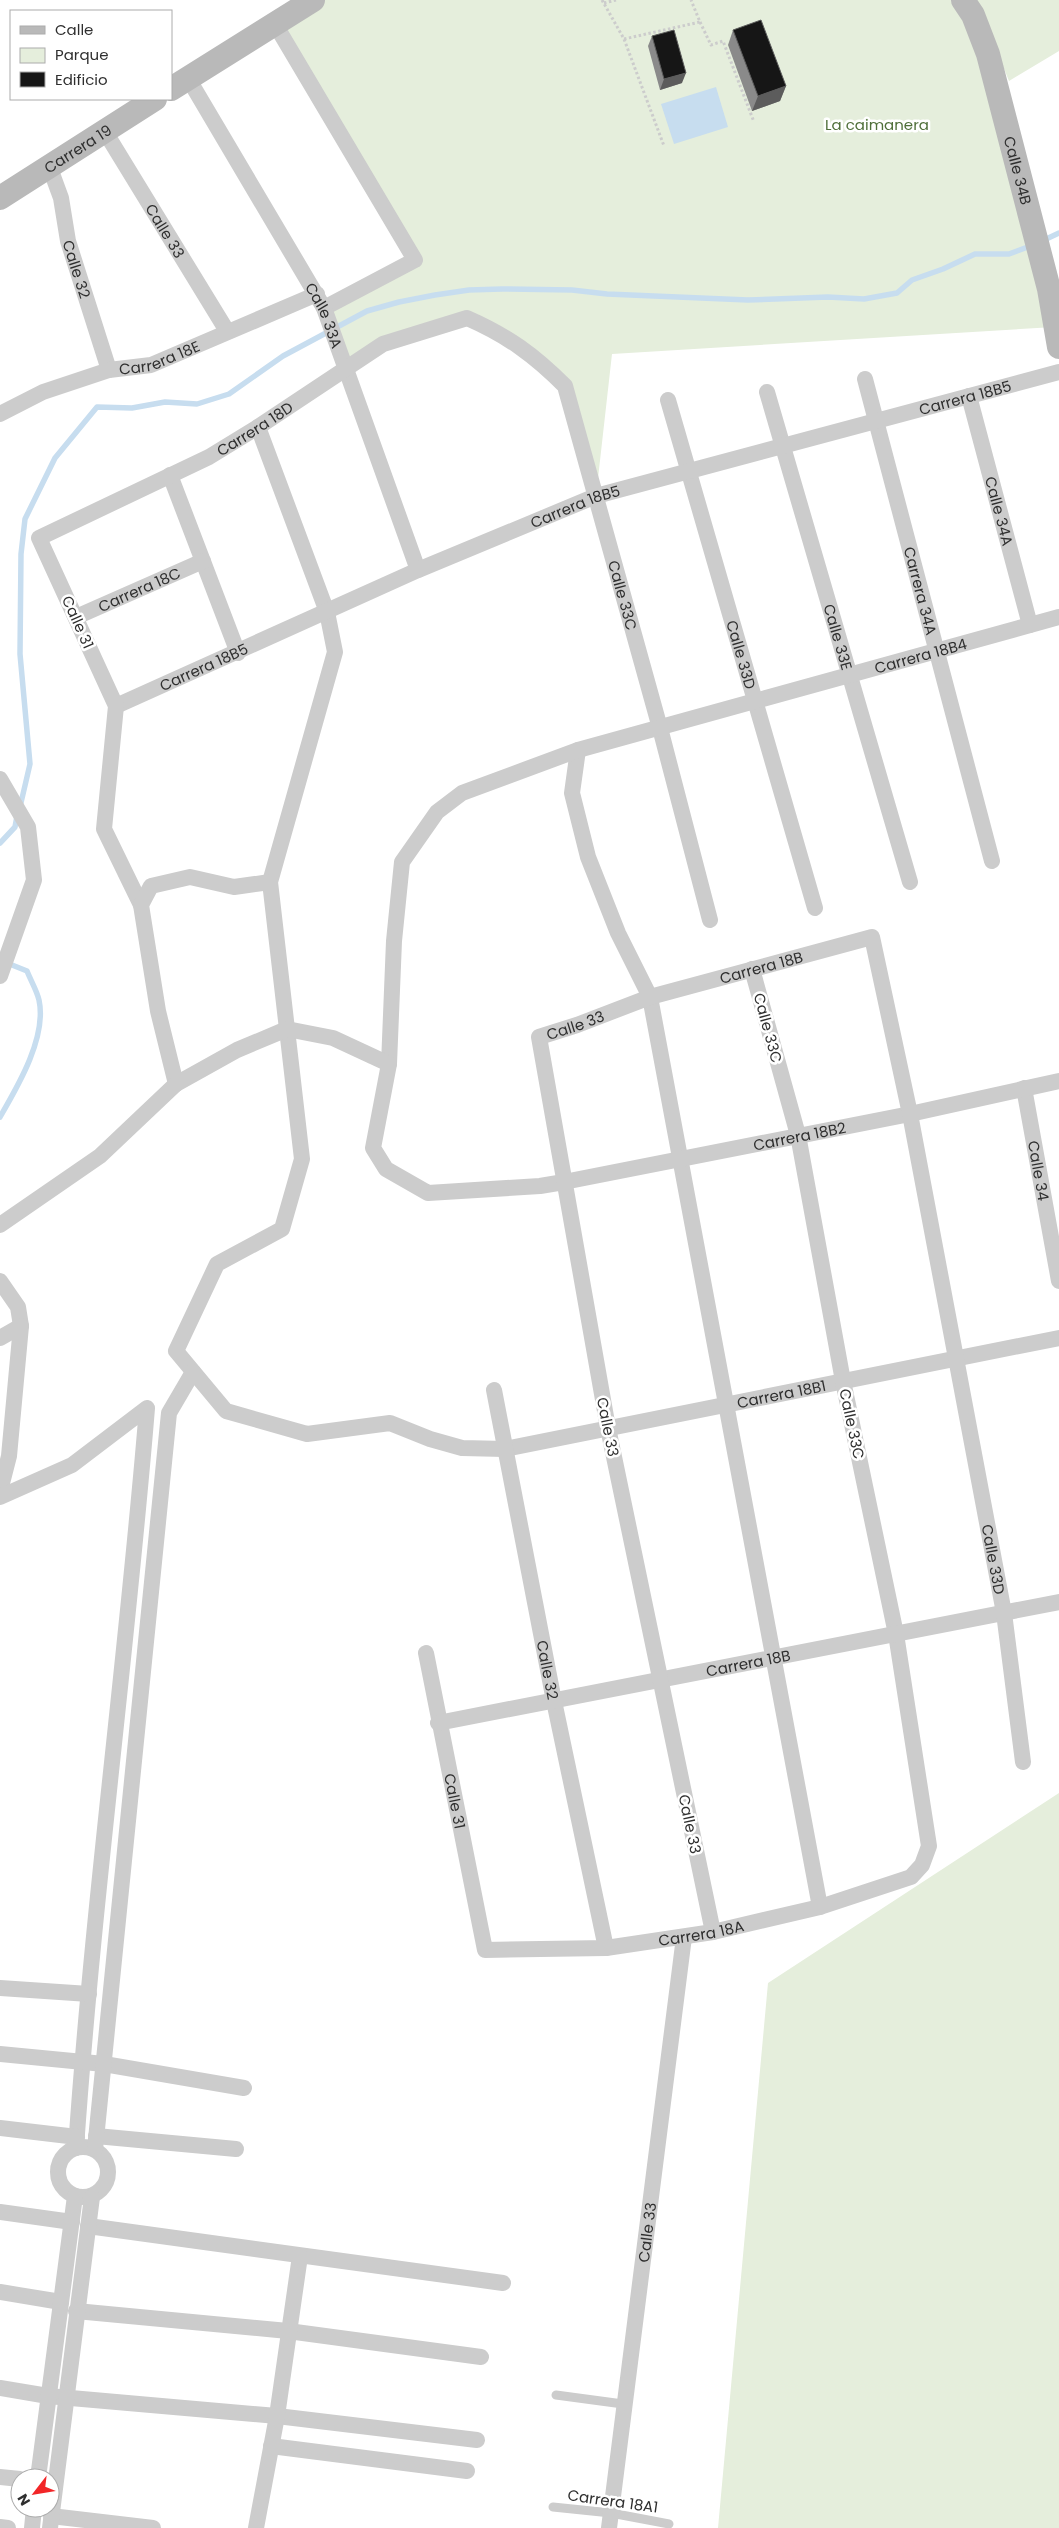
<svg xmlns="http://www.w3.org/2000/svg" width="1059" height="2528" font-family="Poppins,sans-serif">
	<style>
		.green { fill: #e5eedc }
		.water { fill: #c7ddef }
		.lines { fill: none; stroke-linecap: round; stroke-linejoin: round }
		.stream { stroke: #c7ddef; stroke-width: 5.5 }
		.path { stroke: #ccc; stroke-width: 3; stroke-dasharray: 2.5 2.5; stroke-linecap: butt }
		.service { stroke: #ccc; stroke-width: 9 }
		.minor { stroke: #ccc; stroke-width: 16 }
		.secondary { stroke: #b9b9b9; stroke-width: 24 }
		.wall { fill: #8a8a8a }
		.shaded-wall { fill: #5c5c5c }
		.building { fill: #161616; stroke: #5c5c5c }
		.labels { text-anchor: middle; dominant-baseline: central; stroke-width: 5; stroke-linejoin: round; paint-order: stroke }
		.park-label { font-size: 15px; fill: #4f6f39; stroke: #fff }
		.street-label { font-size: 15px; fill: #2f2f2f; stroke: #fff }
	</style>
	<rect width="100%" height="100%" fill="#fff"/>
	<path class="green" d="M 313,0 L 962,0 L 1054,327 L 612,354 L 596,496 L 565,386 L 467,318 L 347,367 L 324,308 L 414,260 L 275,24 Z
		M 976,0 L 1059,0 L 1059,51 L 1009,81 Z
		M 1059,1793 L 1059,2528 L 718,2528 L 768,1983 Z"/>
	<path class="water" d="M 716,87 L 728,127 L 674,144 L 661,104 Z"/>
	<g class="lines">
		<path class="stream" d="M 1042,241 L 1059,233
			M 20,807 L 30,764 L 20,654 L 21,554 L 25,519 L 55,458 L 97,407 L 132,408 L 165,402 L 197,404 L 229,394 L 283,356 L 367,311 L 399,302 L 435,295 L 469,290 L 502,289 L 572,290 L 607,294 L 748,300 L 828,297 L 864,299 L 897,293 L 912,280 L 943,269 L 975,254 L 1009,254 L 1033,245
			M 0,843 L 15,827 L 17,816
			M 0,1117 C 18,1086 47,1037 39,1000 C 37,991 31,981 27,971 L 7,963"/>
		<path class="path" d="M 602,0 L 624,39 L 664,146
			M 604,3 L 616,0
			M 700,22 L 711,45 L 723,41 L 754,122
			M 624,39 L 700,22 L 691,0"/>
		<path class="service" d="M 556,2395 L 623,2404
			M 553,2507 L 611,2513 L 669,2524"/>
		<g class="minor">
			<path d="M 275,24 L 415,260 L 324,308"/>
			<path id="s1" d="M 188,78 L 324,308 L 418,570"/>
			<path id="s2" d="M 104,130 L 227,331"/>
			<path id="s3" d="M 50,168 L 61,198 L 68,241 L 109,370"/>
			<path id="s4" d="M 865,379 L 992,861"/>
			<path id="s5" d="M 767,392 L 910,882"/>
			<path id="s6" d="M 969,396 L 1030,625"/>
			<path id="s7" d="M 668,400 L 815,908"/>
			<path id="s8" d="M 0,414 L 43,392 L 109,370 L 151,365 L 317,294"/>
			<path id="s9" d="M 258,427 L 327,612 L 335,652 L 270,882 L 302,1159 L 282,1229 L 217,1264 L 176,1351 L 226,1411 L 307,1434 L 390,1423 L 430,1439 L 462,1448 L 505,1449 L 1059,1338"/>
			<path d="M 170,475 L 238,653"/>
			<path id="s10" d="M 76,617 L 203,561"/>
			<path id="s11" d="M 116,706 L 418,570 L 596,496 L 1059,372"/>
			<path d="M 578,750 L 572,793 L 588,857 L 618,933 L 650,997 L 820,1907"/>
			<path d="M 0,779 L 28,827 L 34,880 L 0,976"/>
			<path id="s12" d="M 141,905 L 104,829 L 116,706 L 39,538 L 209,457 L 258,427 L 383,344 L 467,318 C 508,336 534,355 565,386 L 660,728 L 710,920"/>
			<path id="s13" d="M 389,1064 L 394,941 L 402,862 L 437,812 L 462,793 L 578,750 L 1059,617"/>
			<path d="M 176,1084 L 158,1011 L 141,905 L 151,886 L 190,877 L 234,887 L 270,882"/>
			<path id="s14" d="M 1024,1088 L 1059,1281"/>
			<path id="s15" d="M 0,1225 L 100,1156 L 176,1084 L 237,1050 L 287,1029 L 333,1038 L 389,1064 L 373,1148 L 386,1169 L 428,1193 L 540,1186 L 564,1182 L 910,1114 L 1059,1081"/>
			<path d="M 0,1281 L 18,1307 L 21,1326 L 9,1456 L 0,1491"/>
			<path d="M 0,1338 L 21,1326"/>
			<path id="s16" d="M 494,1390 L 554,1701 L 606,1948"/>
			<path d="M 0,1497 L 72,1465 L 147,1408 C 127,1655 93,1900 76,2148"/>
			<path id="s17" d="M 426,1653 L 485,1950 L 606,1948 L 713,1932 L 820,1907 L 911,1877 L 922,1865 L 929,1846 L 896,1634 L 843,1381 L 798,1135 L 752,969"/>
			<path id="s18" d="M 438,1723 L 1059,1602"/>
			<path id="s19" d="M 713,1932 L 608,1428 L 539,1037 L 577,1025 L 650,997 L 872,937 L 910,1114 L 1004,1613 L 1023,1762"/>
			<path d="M 0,1988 L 89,1994"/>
			<path d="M 0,2054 L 104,2064 L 244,2088"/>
			<path d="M 0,2128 L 77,2137"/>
			<path d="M 96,2136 L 236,2149"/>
			<circle cx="83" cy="2172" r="25"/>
			<path d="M 95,2149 L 169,1413 L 193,1372"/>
			<path d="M 0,2212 L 72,2222"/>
			<path d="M 88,2226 L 503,2283"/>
			<path d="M 0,2292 L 61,2302"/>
			<path d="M 76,2311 L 288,2331 L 481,2357"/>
			<path d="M 0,2388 L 48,2396 L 277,2416 L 477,2440"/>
			<path d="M 271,2446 L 467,2471"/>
			<path d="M 0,2477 L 20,2479"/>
			<path d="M 38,2478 L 75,2196"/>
			<path d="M 51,2516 L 153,2528"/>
			<path d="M 0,2527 L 8,2528"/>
			<path d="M 32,2528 L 34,2508"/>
			<path d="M 50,2528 L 92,2197"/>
			<path d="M 256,2528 L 277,2416 L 300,2256"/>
			<path id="s20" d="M 609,2528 L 684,1937"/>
		</g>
		<g class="secondary">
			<path id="s21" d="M 963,0 L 973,15 L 988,54 L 1049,289 L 1059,347"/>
			<path d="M 171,89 L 313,0"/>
			<path id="s22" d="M 0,198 L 155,99"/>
		</g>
	</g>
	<path class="wall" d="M 733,30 L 786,86 L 780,101 L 752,111 L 728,45 Z
		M 652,36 L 682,83 L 660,90 L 648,46 Z"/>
	<path class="shaded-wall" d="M 686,73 L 682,83 L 660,90 L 664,79 Z
		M 786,86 L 780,101 L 752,111 L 758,96 Z"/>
	<path class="building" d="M 761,20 L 786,86 L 758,96 L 733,30 Z
		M 674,30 L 686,73 L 664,79 L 652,36 Z"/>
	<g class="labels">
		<g class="park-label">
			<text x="877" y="124">La caimanera</text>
		</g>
		<g class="street-label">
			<text stroke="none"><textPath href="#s22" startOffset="92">Carrera 19</textPath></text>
			<text stroke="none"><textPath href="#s21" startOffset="180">Calle 34B</textPath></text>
			<text stroke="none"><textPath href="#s2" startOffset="118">Calle 33</textPath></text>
			<text stroke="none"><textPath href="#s3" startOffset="105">Calle 32</textPath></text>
			<text stroke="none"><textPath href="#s1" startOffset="274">Calle 33A</textPath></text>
			<text stroke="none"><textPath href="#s8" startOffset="170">Carrera 18E</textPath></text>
			<text stroke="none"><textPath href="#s11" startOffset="906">Carrera 18B5</textPath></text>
			<text stroke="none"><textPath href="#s12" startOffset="635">Carrera 18D</textPath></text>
			<text stroke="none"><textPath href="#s11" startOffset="501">Carrera 18B5</textPath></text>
			<text stroke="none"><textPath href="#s6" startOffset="119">Calle 34A</textPath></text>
			<text stroke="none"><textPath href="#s10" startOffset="69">Carrera 18C</textPath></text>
			<text stroke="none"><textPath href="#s4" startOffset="219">Carrera 34A</textPath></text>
			<text stroke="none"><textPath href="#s12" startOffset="1214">Calle 33C</textPath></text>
			<text transform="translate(78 622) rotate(66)">Calle 31</text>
			<text stroke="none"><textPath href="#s5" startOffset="255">Calle 33E</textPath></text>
			<text stroke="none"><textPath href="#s7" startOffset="265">Calle 33D</textPath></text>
			<text stroke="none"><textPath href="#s13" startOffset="774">Carrera 18B4</textPath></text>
			<text stroke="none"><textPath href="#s11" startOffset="96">Carrera 18B5</textPath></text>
			<text stroke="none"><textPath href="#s19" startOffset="1145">Carrera 18B</textPath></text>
			<text stroke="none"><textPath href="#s19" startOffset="950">Calle 33</textPath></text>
			<text transform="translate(768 1028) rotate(75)">Calle 33C</text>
			<text stroke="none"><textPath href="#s15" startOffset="994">Carrera 18B2</textPath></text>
			<text stroke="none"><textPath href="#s14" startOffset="84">Calle 34</textPath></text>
			<text stroke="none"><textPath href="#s9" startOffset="1646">Carrera 18B1</textPath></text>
			<text transform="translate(852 1424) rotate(78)">Calle 33C</text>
			<text transform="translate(608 1427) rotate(79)">Calle 33</text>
			<text stroke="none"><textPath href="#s19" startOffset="1894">Calle 33D</textPath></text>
			<text stroke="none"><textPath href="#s18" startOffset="316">Carrera 18B</textPath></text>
			<text stroke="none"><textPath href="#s16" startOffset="285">Calle 32</textPath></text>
			<text stroke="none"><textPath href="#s17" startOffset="151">Calle 31</textPath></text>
			<text transform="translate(690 1824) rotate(78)">Calle 33</text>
			<text stroke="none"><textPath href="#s17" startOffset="520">Carrera 18A</textPath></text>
			<text stroke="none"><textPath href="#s20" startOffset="298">Calle 33</textPath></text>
			<text transform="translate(613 2501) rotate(8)">Carrera 18A1</text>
		</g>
	</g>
	<rect x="10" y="10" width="162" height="90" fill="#ffffff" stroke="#acacac"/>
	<rect x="20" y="26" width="25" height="8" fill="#b9b9b9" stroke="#acacac"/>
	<text x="55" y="35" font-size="15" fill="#2f2f2f">Calle</text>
	<rect x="20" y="48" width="25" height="15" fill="#e5eedc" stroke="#acacac"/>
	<text x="55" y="60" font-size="15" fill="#2f2f2f">Parque</text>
	<rect x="20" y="72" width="25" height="15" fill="#161616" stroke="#acacac"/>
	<text x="55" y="85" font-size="15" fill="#2f2f2f">Edificio</text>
	<g transform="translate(35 2493) rotate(239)"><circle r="24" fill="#ffffff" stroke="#acacac"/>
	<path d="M0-4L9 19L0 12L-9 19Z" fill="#f22628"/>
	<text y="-8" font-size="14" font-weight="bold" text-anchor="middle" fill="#2f2f2f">N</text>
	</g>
</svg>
